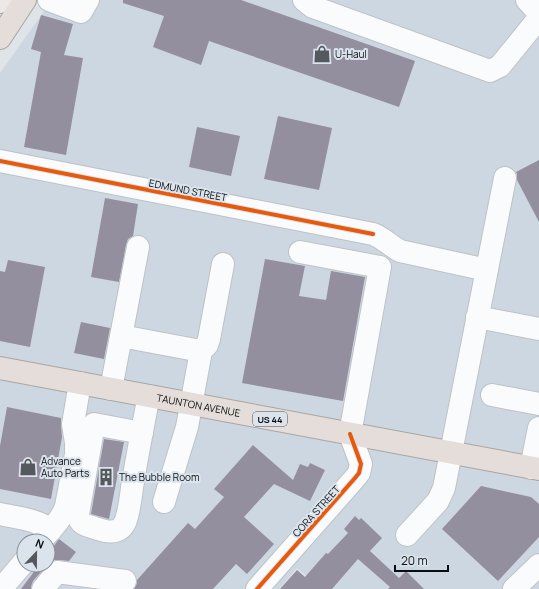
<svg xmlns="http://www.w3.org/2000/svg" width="539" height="589" font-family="Manrope,sans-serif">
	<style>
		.built { fill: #cdd7e1; fill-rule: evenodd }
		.building { fill: #948f9e }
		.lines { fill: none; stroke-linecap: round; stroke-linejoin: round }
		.minor-casing { stroke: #bec2c5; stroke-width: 24 }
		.major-casing { stroke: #aaa5a2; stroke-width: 24 }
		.highway-casing { stroke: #aaa5a2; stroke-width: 24 }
		.minor { stroke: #fafbfc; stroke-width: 22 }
		.major { stroke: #ede8e6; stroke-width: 22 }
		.highway { stroke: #e4ddd9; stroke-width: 22 }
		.cycleway-casing { stroke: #dbe4ed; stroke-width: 6 }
		.cycleway { stroke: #e8590c; stroke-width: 4 }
		.labels { text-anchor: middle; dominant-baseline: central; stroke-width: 4; stroke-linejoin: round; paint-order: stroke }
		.shield { fill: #dbe4ed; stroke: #494e52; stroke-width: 1 }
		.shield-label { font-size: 9px; font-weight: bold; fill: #0a0d10 }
		.poi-label { font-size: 10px; fill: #0a0d10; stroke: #dbe4ed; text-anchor: start }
		.street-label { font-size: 10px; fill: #0a0d10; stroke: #dbe4ed }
	</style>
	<rect width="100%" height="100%" fill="#dfe4e9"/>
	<path class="built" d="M 52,0 L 539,0 L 539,589 L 322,589 L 297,568 L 279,589 L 0,589 L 0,73 ZM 24,541 L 48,541 L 48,565 L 24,565 Z"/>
	<path class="building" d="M 123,0 L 241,0 L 415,61 L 399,107 L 209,41 L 201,65 L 153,47 L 164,16 L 123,3 Z
		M 41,15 L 73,24 L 64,55 L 83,58 L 66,155 L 24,147 L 41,52 L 31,49 Z
		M 278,116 L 332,128 L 319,190 L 264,179 Z
		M 197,127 L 240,136 L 231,176 L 189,167 Z
		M 539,160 L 539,222 L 517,180 L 517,174 L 516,172 Z
		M 105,198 L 138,204 L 133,236 L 128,239 L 126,245 L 119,282 L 91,277 Z
		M 265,259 L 305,266 L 299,296 L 326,300 L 331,271 L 365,277 L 343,401 L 242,383 Z
		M 8,260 L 45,267 L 30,347 L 0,341 L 0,271 L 5,272 Z
		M 81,322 L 110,328 L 104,359 L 74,353 Z
		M 7,407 L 61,418 L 61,426 L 62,437 L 51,499 L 0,489 L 0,446 Z
		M 104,439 L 124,442 L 109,519 L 91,514 Z
		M 253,445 L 293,480 L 300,464 L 308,467 L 310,463 L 325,470 L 310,501 L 274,484 L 244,517 L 274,544 L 247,574 L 236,564 L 213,589 L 134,589 L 137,583 L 137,580 L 188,523 L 195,529 L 224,497 L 214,489 Z
		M 481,486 L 531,497 L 539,504 L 539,537 L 498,581 L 442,529 Z
		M 355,516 L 359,520 L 361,518 L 382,538 L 370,551 L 399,578 L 406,571 L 424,589 L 388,589 L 390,587 L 358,559 L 332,589 L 280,589 L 297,570 L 305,577 L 326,553 L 328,554 L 348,533 L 344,529 Z
		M 59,539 L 76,552 L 69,561 L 59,560 L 53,560 L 48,564 L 48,554 Z
		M 39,565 L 47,565 L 33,581 L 31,587 L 31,589 L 21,589 Z"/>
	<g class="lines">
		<g class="minor-casing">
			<path id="minor" d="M 49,0 L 81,12 L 88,0
				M 304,0 L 313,7 L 490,71 L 500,66 L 539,18
				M 527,0 L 539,13
				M 0,161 L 373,234 C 383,238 391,246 400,251 L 487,270
				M 477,317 L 539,329
				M 121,336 L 201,351 L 187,427 L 164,502
				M 201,351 L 207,345 L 209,339 L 223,264
				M 111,389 L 138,247
				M 492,395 L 539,404
				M 142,433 L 94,424 L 78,514 C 79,523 84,525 92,527 C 101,530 113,535 121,528 C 123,526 125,523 126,520 C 130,508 131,494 133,481 C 138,453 143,424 149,396
				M 531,468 L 539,428
				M 0,514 C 18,518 36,519 51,530
				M 407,535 L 438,501 L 444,488 L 505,178
				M 41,541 C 50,530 62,520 66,506 L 76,454 L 76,443 L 73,424 L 80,383
				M 1,589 L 24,562
				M 43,589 L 57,572 L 125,581
				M 257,589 L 355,478 L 359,473 L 361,464 L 350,434 L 380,267 L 300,252
				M 514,589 L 539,565"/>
		</g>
		<g class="major-casing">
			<path id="major" d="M 0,2 L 2,0"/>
		</g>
		<g class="highway-casing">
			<g id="highway">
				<path d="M 0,38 L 25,0"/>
				<path id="s1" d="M 0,368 L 539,469"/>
			</g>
		</g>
		<use href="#minor" class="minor"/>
		<use href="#major" class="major"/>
		<use href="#highway" class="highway"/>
		<g class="cycleway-casing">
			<path id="cycleway" d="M 0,161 L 373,234
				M 257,589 L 355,478 L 359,473 L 361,464 L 350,434"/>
		</g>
		<use href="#cycleway" class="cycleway"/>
	</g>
	<defs>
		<g id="shop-bare" transform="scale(1.38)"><path d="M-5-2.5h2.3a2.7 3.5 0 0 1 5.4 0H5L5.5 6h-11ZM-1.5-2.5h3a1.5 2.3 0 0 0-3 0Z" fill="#55585c" stroke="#dbe4ed" stroke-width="2.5" paint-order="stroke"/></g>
		<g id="building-bare" transform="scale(1.38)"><path d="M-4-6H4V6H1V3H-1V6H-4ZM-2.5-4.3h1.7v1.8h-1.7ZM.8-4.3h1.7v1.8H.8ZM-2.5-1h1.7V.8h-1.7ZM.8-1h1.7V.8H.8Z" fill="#55585c" stroke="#dbe4ed" stroke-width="2.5" paint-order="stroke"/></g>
	</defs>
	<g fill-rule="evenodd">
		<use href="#shop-bare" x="322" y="54"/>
		<use href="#shop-bare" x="28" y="467"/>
		<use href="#building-bare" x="106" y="477"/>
	</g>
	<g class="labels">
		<rect class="shield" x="253" y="412" width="34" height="14" rx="3"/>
		<g class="shield-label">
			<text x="270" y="419">US 44</text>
		</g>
		<g class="poi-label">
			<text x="335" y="54">U-Haul</text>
			<text x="41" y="461">Advance<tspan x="41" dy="12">Auto Parts</tspan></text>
			<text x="119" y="477">The Bubble Room</text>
		</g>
		<g class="street-label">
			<text transform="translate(188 190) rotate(11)">EDMUND STREET</text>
			<text stroke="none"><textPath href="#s1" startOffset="202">TAUNTON AVENUE</textPath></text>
			<text transform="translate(316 511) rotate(-48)">CORA STREET</text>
		</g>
	</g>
	<g transform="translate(36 553) rotate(22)"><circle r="19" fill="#dbe4ed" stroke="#878e95"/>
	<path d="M0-3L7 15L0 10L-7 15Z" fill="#55585c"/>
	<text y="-6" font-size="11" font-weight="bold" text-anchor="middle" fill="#0a0d10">N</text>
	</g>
	<path d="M395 565v6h53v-6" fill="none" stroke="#0a0d10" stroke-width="2"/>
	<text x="401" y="565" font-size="12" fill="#0a0d10" stroke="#dbe4ed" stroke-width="3" paint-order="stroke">20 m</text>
</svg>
